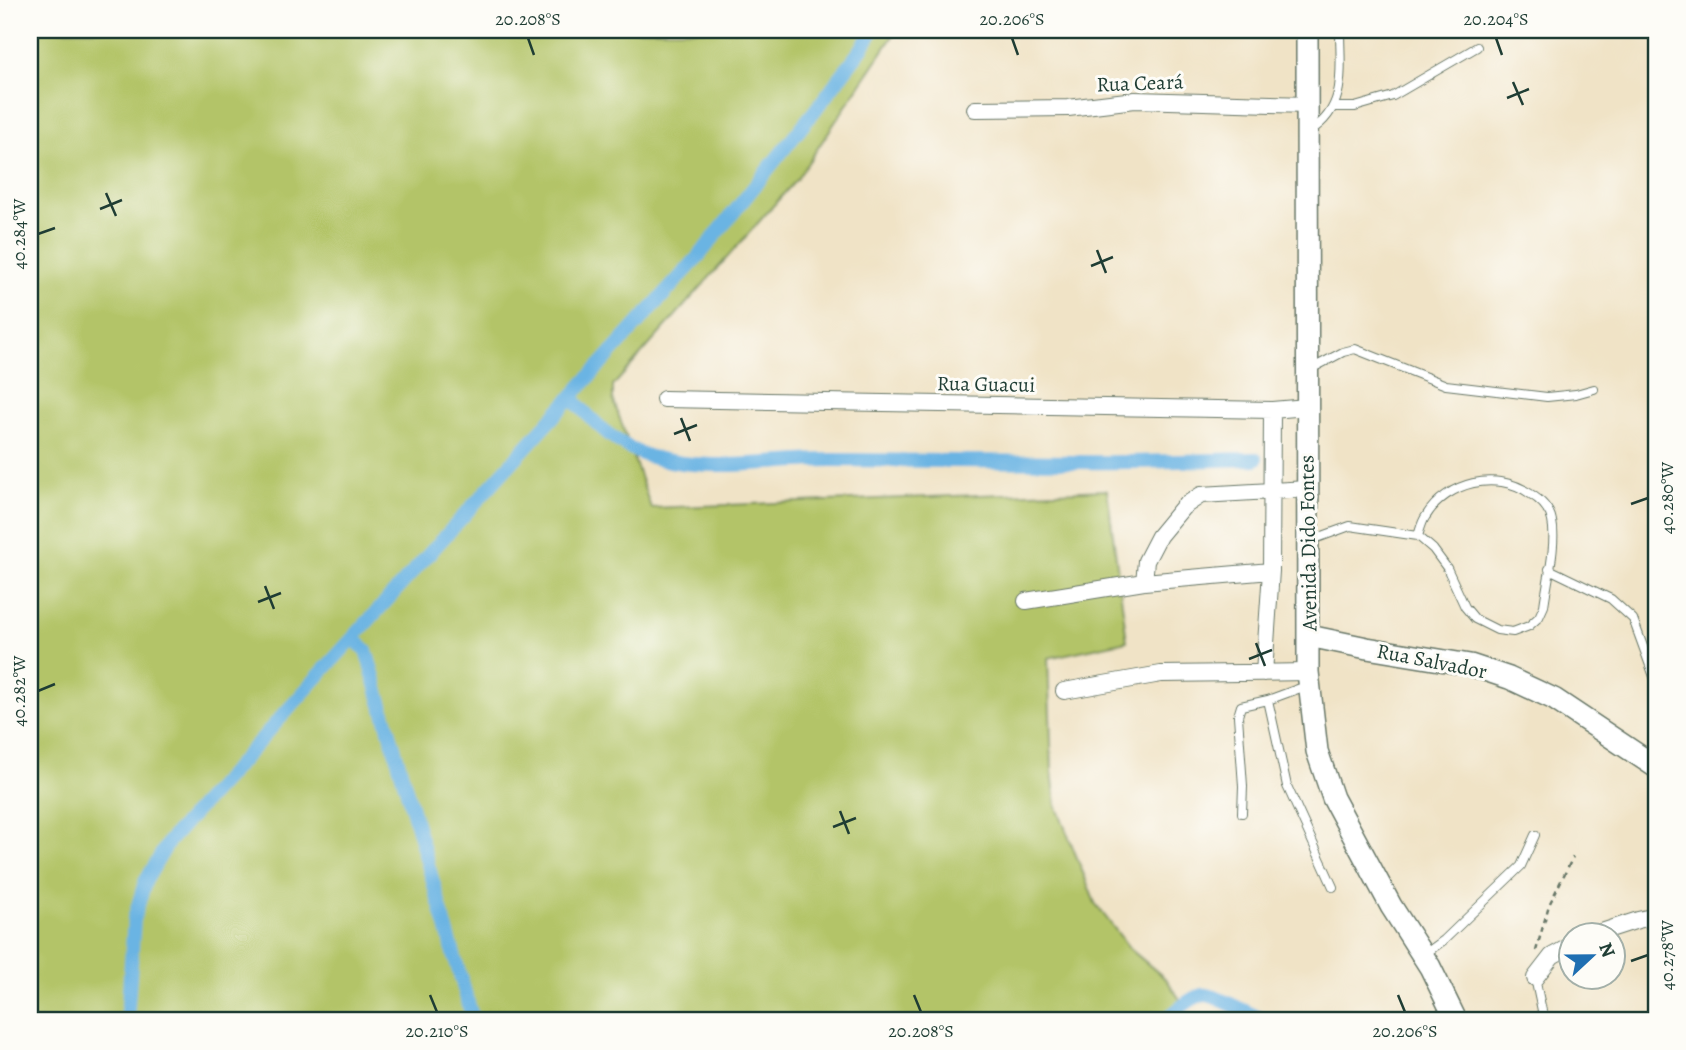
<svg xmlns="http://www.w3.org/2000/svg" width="1686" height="1050" font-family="Alegreya,serif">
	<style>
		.green { fill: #b3c467; stroke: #69804e; stroke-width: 2 }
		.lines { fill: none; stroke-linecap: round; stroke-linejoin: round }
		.canal { stroke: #6bb4e3; stroke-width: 14 }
		.service-casing { stroke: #687767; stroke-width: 10 }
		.minor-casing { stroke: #687767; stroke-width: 18 }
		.tertiary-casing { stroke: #687767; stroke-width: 24 }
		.path { stroke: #687767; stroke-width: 2.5; stroke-dasharray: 5 5; stroke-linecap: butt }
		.service { stroke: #fff; stroke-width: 8 }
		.minor { stroke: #fff; stroke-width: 16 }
		.tertiary { stroke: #fff; stroke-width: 21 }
		.ticks { fill: none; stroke: #1f3d34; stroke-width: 2.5 }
		.labels { text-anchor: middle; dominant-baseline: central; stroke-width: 6; stroke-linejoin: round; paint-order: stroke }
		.street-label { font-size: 21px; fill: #1f3d34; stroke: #fdfcf7 }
		.neatline { fill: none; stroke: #1f3d34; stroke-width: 2.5 }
		.ticks-label { font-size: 18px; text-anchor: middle; fill: #1f3d34 }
	</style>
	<rect width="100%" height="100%" fill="#fdfcf7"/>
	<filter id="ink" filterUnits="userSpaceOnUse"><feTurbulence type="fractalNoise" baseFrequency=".0143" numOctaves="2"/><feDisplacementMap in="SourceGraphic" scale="14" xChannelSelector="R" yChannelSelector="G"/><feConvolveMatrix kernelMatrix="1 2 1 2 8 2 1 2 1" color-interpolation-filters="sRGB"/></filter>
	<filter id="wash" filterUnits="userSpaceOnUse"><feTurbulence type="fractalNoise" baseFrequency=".00686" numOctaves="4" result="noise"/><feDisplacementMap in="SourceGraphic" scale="28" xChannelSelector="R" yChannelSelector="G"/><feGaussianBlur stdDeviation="1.57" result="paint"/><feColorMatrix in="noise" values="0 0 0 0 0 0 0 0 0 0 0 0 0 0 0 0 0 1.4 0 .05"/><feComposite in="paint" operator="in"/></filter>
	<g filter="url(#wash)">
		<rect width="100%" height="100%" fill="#f0e3c6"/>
		<path class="green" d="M 30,30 L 897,30 L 797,179 L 613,386 L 613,399 L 651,508 L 1107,490 L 1127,641 L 1048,658 L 1052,771 L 1056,805 L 1095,903 L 1130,949 L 1167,980 L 1181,1001 L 1178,1020 L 30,1020 Z"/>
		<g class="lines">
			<path class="canal" d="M 572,398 C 593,422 619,448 651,457 C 709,473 773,460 831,460 C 913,460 994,462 1076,462 C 1136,463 1196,460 1256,459
				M 354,639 L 366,650 L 473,1020
				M 127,1020 L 134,919 L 145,882 L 169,841 L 699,256 L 820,104 L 862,48 L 873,30
				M 1165,1020 C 1176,1012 1189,998 1202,995 C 1212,992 1252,1016 1265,1020"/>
		</g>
	</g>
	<g filter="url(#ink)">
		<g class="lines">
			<g class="service-casing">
				<path id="service" d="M 1333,107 L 1355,107 L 1393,96 L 1477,47
					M 1310,131 C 1348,108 1340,68 1340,30
					M 1309,370 L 1343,352 L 1355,349 L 1446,385 L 1547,397 L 1576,394 L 1594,389
					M 1309,541 L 1350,526 L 1418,536 L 1433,549 L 1447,568 L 1465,607 L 1475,619 L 1497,630 L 1513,632 L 1529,626 L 1539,617 L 1544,606 C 1547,582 1557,544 1552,521 C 1550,509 1539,499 1529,493 C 1496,470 1447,482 1426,516 C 1422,521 1420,530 1418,536
					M 1549,569 L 1611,599 L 1633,619 L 1656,682
					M 1306,686 L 1268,700 L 1287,786 L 1333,887
					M 1242,813 L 1243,786 L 1238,716 L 1241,706 L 1268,700
					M 1425,954 L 1444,940 L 1521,866 L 1535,835
					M 1535,978 L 1544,1020"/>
			</g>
			<g class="minor-casing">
				<path id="minor" d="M 975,109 L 1068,108 L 1135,100 L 1307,105
					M 664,399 L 1272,410 L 1307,407
					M 1144,582 L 1146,561 L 1159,536 L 1183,507 L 1201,495 L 1308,489
					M 1026,601 L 1144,582 L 1271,571
					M 1264,673 L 1271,571 L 1272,410
					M 1064,691 L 1161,674 L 1308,672
					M 1595,934 L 1638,920 L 1656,916
					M 1535,978 L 1552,956 L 1570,946"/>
			</g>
			<g class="tertiary-casing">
				<path id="tertiary" d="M 1307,30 L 1308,672 L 1317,751 L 1333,798 L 1391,906 L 1430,967 L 1456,1020
					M 1309,636 L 1367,648 L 1470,665 L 1509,678 L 1554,699 L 1656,767"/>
			</g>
			<path class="path" d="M 1536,951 L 1549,905 L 1573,857
				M 1641,1020 L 1656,1014"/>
			<use href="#service" class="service"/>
			<use href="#minor" class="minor"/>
			<use href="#tertiary" class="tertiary"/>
		</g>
	</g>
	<path class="ticks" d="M 528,38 L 534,55M 1012,38 L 1018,55M 1496,38 L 1502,55M 1513,82 L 1523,105M 1507,98 L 1529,89M 106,193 L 116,216M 100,209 L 122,200M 38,234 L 55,228M 1097,250 L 1106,273M 1091,266 L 1113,257M 681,418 L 690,441M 674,434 L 697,425M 1631,504 L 1648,498M 265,586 L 274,609M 258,602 L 281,593M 1256,643 L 1265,666M 1249,659 L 1272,650M 38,691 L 55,684M 840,811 L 849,834M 833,827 L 856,818M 1631,961 L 1648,955M 430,995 L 437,1012M 914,995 L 921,1012M 1398,995 L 1405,1012"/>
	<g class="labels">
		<g class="street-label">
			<text transform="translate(1140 83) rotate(-2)">Rua Ceará</text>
			<text transform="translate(986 384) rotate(1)">Rua Guacui</text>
			<text transform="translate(1308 543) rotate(-91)">Avenida Dido Fontes</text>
			<text transform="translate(1432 661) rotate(11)">Rua Salvador</text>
		</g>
	</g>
	<rect width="1686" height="1050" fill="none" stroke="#fdfcf7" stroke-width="77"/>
	<g transform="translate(1592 956) rotate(68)"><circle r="33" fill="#fdfcf7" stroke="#a4b0a9" stroke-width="2"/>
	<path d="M0-5L12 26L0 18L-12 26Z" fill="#1f6fb2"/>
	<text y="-10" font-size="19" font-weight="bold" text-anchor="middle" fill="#1f3d34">N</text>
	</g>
	<rect x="38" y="38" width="1610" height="974" class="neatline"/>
	<g class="ticks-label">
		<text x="528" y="25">20.208°S</text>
		<text x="1012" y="25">20.206°S</text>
		<text x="1496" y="25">20.204°S</text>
		<text transform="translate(19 234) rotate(-90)" y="6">40.284°W</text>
		<text transform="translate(1667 498) rotate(-90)" y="6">40.280°W</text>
		<text transform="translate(19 691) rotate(-90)" y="6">40.282°W</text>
		<text transform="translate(1667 955) rotate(-90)" y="6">40.278°W</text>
		<text x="437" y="1037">20.210°S</text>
		<text x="921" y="1037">20.208°S</text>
		<text x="1405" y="1037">20.206°S</text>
	</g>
</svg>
